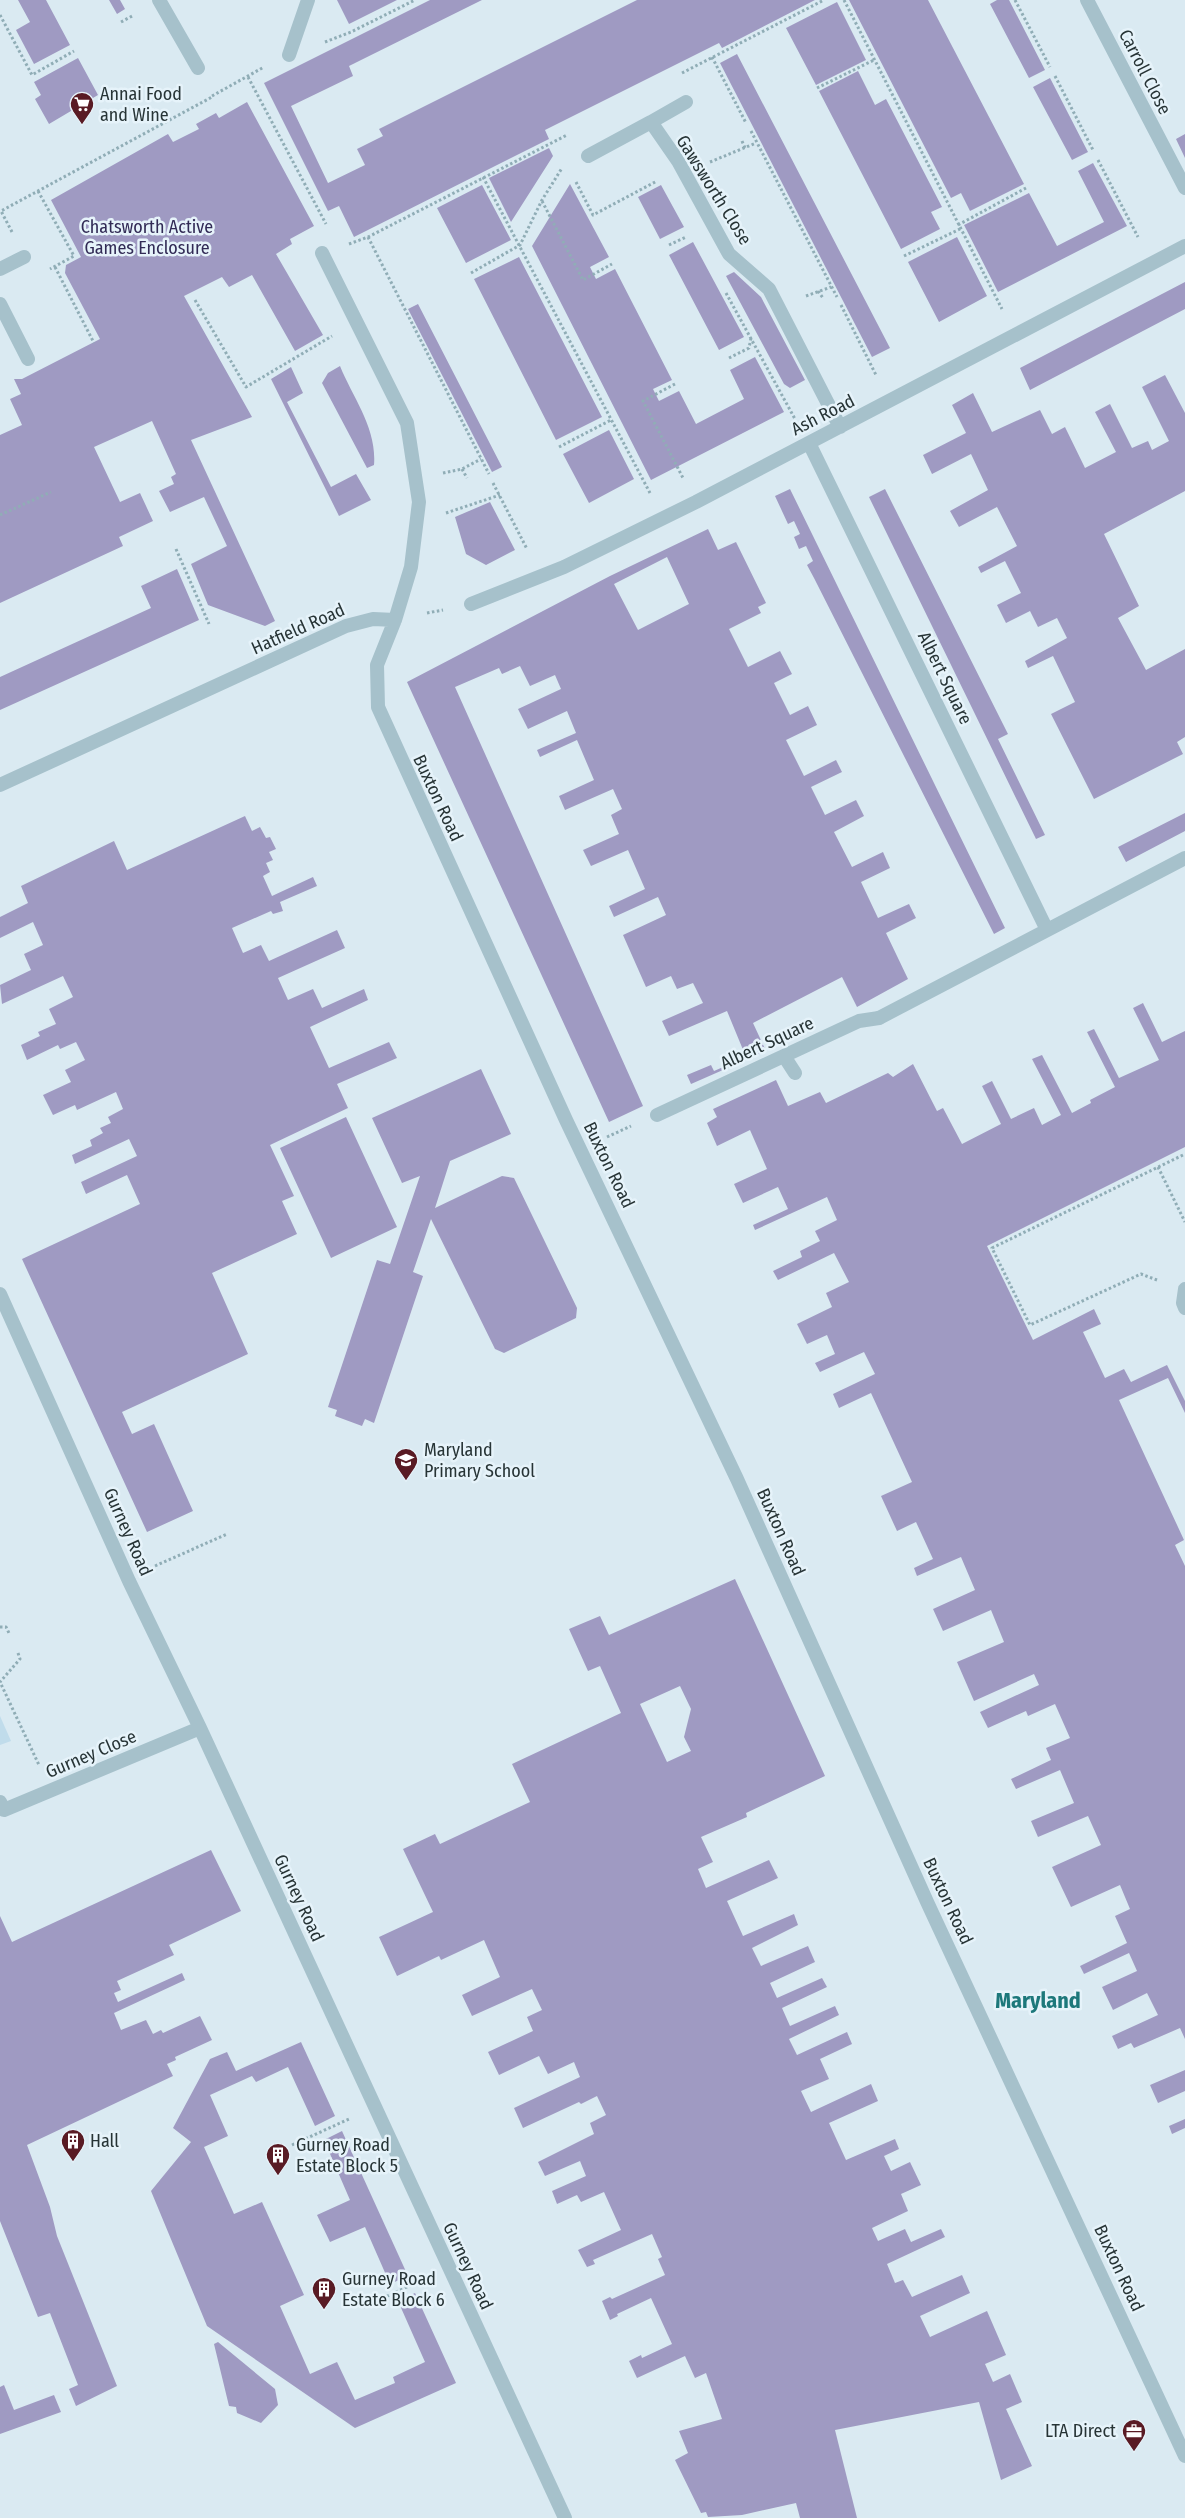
<svg xmlns="http://www.w3.org/2000/svg" width="1185" height="2518" font-family="'Fira Sans Condensed',sans-serif">
	<style>
		.green { fill: #9f9ac2; fill-rule: evenodd }
		.plaza { fill: #c0dceb }
		.lines { fill: none; stroke-linecap: round; stroke-linejoin: round }
		.path { stroke: #90adb6; stroke-width: 3; stroke-dasharray: 2.5 2.5; stroke-linecap: butt }
		.service { stroke: #a6c1cb; stroke-width: 14 }
		.minor { stroke: #a6c1cb; stroke-width: 14 }
		.labels { text-anchor: middle; dominant-baseline: central; stroke-width: 5; stroke-linejoin: round; paint-order: stroke }
		.street-label { font-size: 18px; fill: #273436; stroke: #e6f3fa }
		.poi-label { font-size: 18px; fill: #273436; stroke: #e6f3fa; text-anchor: start }
		.park-label { font-size: 18px; fill: #312a55; stroke: #e6f3fa }
		.district-label { font-size: 22px; font-weight: bold; fill: #1d787b; stroke: #e6f3fa }
	</style>
	<rect width="100%" height="100%" fill="#daeaf2"/>
	<path class="green" d="M 18,0 L 46,0 L 70,45 L 34,64 L 16,30 L 30,22 Z
		M 109,0 L 120,0 L 125,9 L 117,14 Z
		M 337,0 L 397,0 L 349,24 Z
		M 430,0 L 482,0 L 349,66 L 353,76 L 291,106 L 328,183 L 365,165 L 357,149 L 383,136 L 379,129 L 637,0 L 815,0 L 722,48 L 719,43 L 545,130 L 549,139 L 354,237 L 339,206 L 328,211 L 264,83 Z
		M 849,0 L 928,0 L 1024,184 L 970,211 L 961,193 L 951,198 Z
		M 997,0 L 1009,0 L 1045,70 L 1029,78 L 990,4 Z
		M 837,2 L 866,60 L 816,85 L 786,28 Z
		M 737,54 L 890,348 L 872,357 L 720,63 Z
		M 78,58 L 98,95 L 49,124 L 35,99 L 41,95 L 34,82 Z
		M 858,71 L 875,105 L 886,99 L 942,207 L 931,212 L 940,229 L 901,249 L 819,91 Z
		M 1050,78 L 1088,152 L 1072,160 L 1033,87 Z
		M 247,102 L 314,226 L 290,239 L 292,244 L 276,254 L 323,335 L 295,351 L 252,275 L 229,287 L 222,277 L 184,296 L 252,417 L 191,440 L 275,621 L 265,626 L 208,605 L 191,564 L 227,546 L 204,497 L 170,512 L 159,491 L 174,484 L 171,477 L 176,474 L 152,421 L 94,447 L 120,502 L 140,493 L 153,521 L 119,537 L 123,546 L 0,603 L 0,435 L 22,425 L 10,399 L 21,394 L 14,379 L 22,379 L 100,339 L 65,273 L 66,265 L 81,257 L 51,200 L 168,134 L 173,142 L 199,129 L 196,124 L 216,113 L 219,118 Z
		M 1185,134 L 1185,158 L 1176,139 Z
		M 549,148 L 553,156 L 511,222 L 489,178 Z
		M 1093,163 L 1127,226 L 998,292 L 964,225 L 1029,193 L 1057,246 L 1104,222 L 1078,171 Z
		M 570,184 L 609,257 L 590,267 L 596,279 L 615,269 L 672,380 L 653,389 L 659,401 L 679,391 L 696,424 L 744,399 L 730,370 L 755,357 L 784,412 L 651,480 L 532,246 Z
		M 482,185 L 511,240 L 466,263 L 437,208 Z
		M 661,185 L 684,227 L 660,239 L 638,197 Z
		M 957,237 L 987,296 L 939,322 L 908,262 Z
		M 693,242 L 744,337 L 719,350 L 669,255 Z
		M 519,257 L 602,417 L 556,440 L 474,279 Z
		M 734,272 L 761,297 L 805,380 L 790,388 L 784,384 L 726,276 Z
		M 1185,282 L 1185,309 L 1030,390 L 1020,368 Z
		M 418,304 L 502,467 L 492,472 L 408,309 Z
		M 340,366 C 353,398 377,428 374,465 L 367,468 L 322,383 L 328,373 Z
		M 291,367 L 303,393 L 287,402 L 331,487 L 356,474 L 371,500 L 339,516 L 271,379 Z
		M 1165,375 L 1185,413 L 1185,491 L 1104,534 L 1139,606 L 1118,618 L 1146,670 L 1185,649 L 1185,737 L 1177,742 L 1183,754 L 1094,799 L 1051,714 L 1075,702 L 1053,656 L 1028,668 L 1025,661 L 1067,638 L 1057,618 L 1038,627 L 1030,611 L 1006,623 L 997,605 L 1021,593 L 1005,561 L 981,573 L 978,567 L 1017,546 L 997,507 L 959,527 L 950,511 L 988,490 L 971,454 L 932,474 L 923,455 L 966,433 L 952,405 L 973,393 L 992,432 L 1040,410 L 1052,434 L 1065,427 L 1085,468 L 1116,452 L 1095,412 L 1110,404 L 1132,448 L 1148,441 L 1152,450 L 1169,441 L 1142,387 Z
		M 609,430 L 634,479 L 589,503 L 563,454 Z
		M 790,489 L 1005,928 L 994,934 L 814,578 L 807,565 L 813,561 L 806,546 L 799,549 L 794,537 L 800,534 L 794,521 L 788,524 L 775,496 Z
		M 885,489 L 1008,734 L 998,739 L 1045,835 L 1036,839 L 869,497 Z
		M 490,502 L 515,550 L 486,565 L 466,554 L 455,517 Z
		M 708,529 L 718,550 L 736,542 L 766,603 L 758,607 L 761,613 L 729,629 L 748,667 L 780,651 L 792,674 L 774,683 L 790,715 L 808,706 L 817,725 L 786,740 L 804,776 L 836,760 L 842,772 L 811,787 L 825,815 L 856,800 L 864,816 L 834,832 L 852,867 L 883,852 L 890,868 L 861,882 L 878,918 L 909,904 L 916,918 L 886,933 L 908,979 L 857,1007 L 842,977 L 753,1023 L 766,1051 L 691,1084 L 687,1075 L 711,1065 L 714,1071 L 746,1057 L 727,1011 L 669,1036 L 662,1021 L 703,1003 L 693,983 L 677,989 L 671,976 L 646,987 L 623,935 L 666,915 L 658,897 L 614,917 L 609,906 L 645,889 L 628,850 L 591,866 L 583,850 L 619,834 L 611,815 L 622,809 L 613,789 L 565,810 L 559,796 L 594,780 L 577,740 L 540,757 L 537,750 L 576,733 L 567,711 L 528,729 L 518,709 L 561,689 L 555,675 L 530,686 L 520,666 L 502,674 L 499,668 L 455,687 L 643,1106 L 609,1122 L 407,682 L 610,576 ZM 667,557 L 689,604 L 638,630 L 614,584 Z
		M 177,569 L 199,620 L 0,710 L 0,677 L 151,608 L 141,586 Z
		M 1185,813 L 1185,831 L 1126,862 L 1118,847 Z
		M 245,816 L 252,831 L 260,827 L 266,838 L 270,837 L 276,849 L 269,852 L 273,860 L 266,863 L 270,872 L 263,876 L 272,896 L 313,877 L 317,886 L 280,902 L 283,911 L 273,914 L 271,911 L 232,928 L 243,953 L 261,945 L 269,961 L 337,930 L 345,948 L 278,978 L 288,1000 L 313,989 L 322,1008 L 364,989 L 368,1000 L 310,1027 L 329,1068 L 389,1042 L 397,1058 L 337,1084 L 348,1108 L 270,1145 L 294,1196 L 282,1201 L 297,1234 L 212,1273 L 248,1354 L 122,1412 L 132,1434 L 154,1424 L 193,1511 L 147,1532 L 22,1259 L 140,1204 L 127,1175 L 86,1194 L 81,1182 L 137,1156 L 129,1139 L 75,1164 L 72,1155 L 92,1146 L 90,1140 L 103,1133 L 100,1128 L 111,1123 L 108,1117 L 123,1109 L 116,1092 L 77,1110 L 75,1105 L 53,1115 L 43,1095 L 71,1082 L 65,1070 L 85,1060 L 76,1042 L 60,1049 L 58,1045 L 27,1060 L 21,1045 L 40,1036 L 38,1032 L 56,1024 L 49,1009 L 73,997 L 63,976 L 2,1004 L 0,985 L 31,970 L 24,954 L 43,945 L 33,922 L 0,938 L 0,917 L 28,903 L 21,886 L 114,841 L 127,870 Z
		M 1143,1003 L 1162,1042 L 1185,1031 L 1185,1147 L 987,1246 L 1033,1340 L 1094,1309 L 1101,1324 L 1083,1332 L 1105,1378 L 1124,1369 L 1131,1382 L 1167,1365 L 1185,1401 L 1185,1413 L 1168,1378 L 1119,1400 L 1184,1540 L 1175,1545 L 1185,1566 L 1185,2039 L 1180,2028 L 1134,2048 L 1131,2043 L 1118,2049 L 1112,2036 L 1158,2015 L 1147,1993 L 1113,2010 L 1102,1987 L 1137,1971 L 1129,1953 L 1084,1974 L 1080,1966 L 1127,1943 L 1115,1916 L 1130,1909 L 1120,1885 L 1071,1907 L 1052,1867 L 1101,1845 L 1088,1816 L 1038,1837 L 1031,1821 L 1074,1803 L 1060,1770 L 1016,1789 L 1011,1779 L 1051,1760 L 1046,1748 L 1070,1738 L 1055,1704 L 1028,1716 L 1026,1711 L 988,1728 L 980,1712 L 1039,1685 L 1034,1674 L 974,1701 L 957,1662 L 1004,1642 L 991,1610 L 943,1631 L 933,1609 L 975,1590 L 961,1557 L 917,1576 L 914,1568 L 933,1559 L 916,1522 L 897,1531 L 881,1496 L 912,1482 L 871,1393 L 839,1408 L 833,1394 L 875,1374 L 864,1352 L 820,1372 L 815,1363 L 835,1354 L 827,1335 L 807,1344 L 797,1324 L 832,1307 L 826,1293 L 849,1282 L 834,1253 L 778,1280 L 773,1271 L 802,1257 L 800,1251 L 820,1241 L 815,1231 L 837,1220 L 827,1197 L 755,1230 L 753,1225 L 788,1209 L 778,1187 L 743,1203 L 734,1184 L 767,1169 L 750,1130 L 717,1146 L 707,1123 L 717,1117 L 713,1109 L 776,1080 L 788,1106 L 820,1092 L 826,1103 L 888,1073 L 893,1077 L 913,1064 L 937,1111 L 943,1108 L 962,1144 L 1001,1124 L 982,1086 L 992,1081 L 1011,1119 L 1034,1108 L 1042,1125 L 1061,1115 L 1032,1059 L 1042,1055 L 1072,1113 L 1091,1103 L 1090,1100 L 1115,1087 L 1087,1032 L 1094,1029 L 1119,1078 L 1159,1060 L 1133,1008 Z
		M 481,1069 L 511,1134 L 450,1161 L 435,1208 L 502,1176 L 514,1178 L 577,1308 L 576,1318 L 504,1353 L 495,1349 L 431,1219 L 413,1272 L 423,1276 L 374,1423 L 365,1419 L 362,1426 L 335,1416 L 337,1410 L 328,1407 L 377,1260 L 390,1264 L 420,1176 L 402,1183 L 372,1118 Z
		M 346,1117 L 397,1227 L 331,1258 L 280,1148 Z
		M 735,1579 L 825,1776 L 746,1813 L 747,1817 L 701,1837 L 713,1862 L 698,1869 L 706,1888 L 769,1860 L 778,1878 L 727,1901 L 743,1936 L 794,1914 L 798,1925 L 752,1948 L 761,1966 L 808,1946 L 815,1962 L 770,1983 L 777,1998 L 822,1978 L 827,1987 L 782,2008 L 790,2026 L 835,2006 L 839,2015 L 789,2039 L 797,2055 L 847,2032 L 852,2044 L 820,2059 L 829,2079 L 801,2091 L 811,2112 L 871,2084 L 878,2101 L 829,2123 L 846,2160 L 895,2139 L 899,2149 L 884,2156 L 891,2171 L 910,2162 L 921,2185 L 901,2194 L 908,2211 L 872,2228 L 878,2241 L 905,2229 L 911,2242 L 941,2229 L 945,2237 L 887,2264 L 895,2283 L 903,2280 L 912,2297 L 962,2275 L 970,2293 L 920,2316 L 930,2337 L 987,2311 L 1006,2355 L 985,2364 L 993,2382 L 1010,2374 L 1022,2402 L 1006,2409 L 1032,2466 L 1001,2480 L 979,2402 L 835,2430 L 857,2518 L 800,2518 L 796,2503 L 742,2515 L 708,2517 L 706,2512 L 701,2513 L 675,2460 L 688,2453 L 679,2431 L 722,2419 L 706,2373 L 695,2378 L 685,2356 L 637,2378 L 629,2361 L 641,2355 L 642,2358 L 672,2344 L 651,2298 L 617,2314 L 618,2316 L 610,2320 L 602,2301 L 610,2297 L 612,2299 L 665,2275 L 658,2259 L 662,2257 L 652,2234 L 593,2260 L 595,2264 L 587,2267 L 578,2250 L 621,2230 L 604,2192 L 581,2202 L 577,2195 L 557,2204 L 552,2191 L 586,2176 L 580,2161 L 545,2176 L 538,2162 L 594,2134 L 590,2123 L 606,2115 L 597,2096 L 581,2104 L 579,2102 L 523,2128 L 514,2108 L 580,2077 L 574,2062 L 548,2074 L 539,2056 L 499,2075 L 488,2052 L 533,2031 L 527,2017 L 542,2010 L 532,1989 L 472,2016 L 462,1995 L 500,1977 L 484,1940 L 441,1960 L 439,1956 L 397,1976 L 379,1937 L 433,1912 L 403,1849 L 435,1834 L 440,1844 L 530,1802 L 512,1764 L 621,1713 L 600,1666 L 588,1671 L 569,1629 L 600,1616 L 609,1635 ZM 680,1686 L 691,1709 L 684,1737 L 691,1751 L 667,1762 L 640,1704 Z
		M 211,1850 L 241,1911 L 169,1945 L 174,1955 L 117,1981 L 121,1990 L 114,1993 L 118,2002 L 182,1973 L 185,1980 L 114,2013 L 121,2030 L 146,2020 L 153,2034 L 161,2030 L 163,2033 L 200,2016 L 212,2040 L 175,2057 L 176,2060 L 167,2064 L 173,2076 L 27,2145 L 50,2207 L 57,2236 L 117,2386 L 76,2406 L 69,2389 L 78,2385 L 50,2313 L 38,2317 L 0,2221 L 0,1916 L 12,1942 Z
		M 301,2042 L 335,2116 L 315,2126 L 288,2067 L 256,2082 L 252,2076 L 210,2095 L 228,2136 L 204,2147 L 234,2214 L 262,2202 L 304,2295 L 280,2306 L 310,2374 L 337,2362 L 355,2400 L 395,2383 L 393,2377 L 425,2362 L 398,2301 L 415,2293 L 456,2383 L 355,2428 L 207,2326 L 151,2191 L 191,2142 L 173,2128 L 210,2059 L 227,2052 L 236,2071 Z
		M 1185,2070 L 1185,2091 L 1158,2103 L 1150,2085 Z
		M 1185,2119 L 1185,2128 L 1172,2134 L 1169,2126 Z
		M 342,2131 L 408,2276 L 390,2284 L 365,2227 L 330,2242 L 317,2215 L 350,2200 L 324,2140 Z
		M 218,2342 L 275,2389 L 278,2405 L 261,2423 L 237,2413 L 236,2407 L 229,2406 L 214,2344 Z
		M 4,2385 L 14,2410 L 54,2395 L 61,2412 L 0,2434 L 0,2387 Z"/>
	<path class="plaza" d="M 0,1716 L 11,1741 L 0,1745 Z"/>
	<g class="lines">
		<path class="path" d="M 844,0 L 1002,309
			M 1015,0 L 1050,67
			M 0,15 L 32,75 L 74,51
			M 121,22 L 134,15
			M 325,42 L 351,32 L 415,0
			M 712,57 L 746,123
			M 682,73 L 824,0
			M 1055,76 L 1093,150
			M 248,77 L 326,224
			M 817,88 L 874,60
			M 212,96 L 264,67
			M 751,131 L 837,297
			M 742,141 L 745,148
			M 1098,160 L 1138,237
			M 710,162 L 756,143
			M 483,177 L 650,493
			M 576,182 L 593,215 L 657,181
			M 38,191 L 74,256 L 50,269
			M 542,201 L 583,280 L 612,264
			M 958,225 L 1026,188
			M 12,232 L 1,211 L 212,97
			M 368,237 L 489,474
			M 349,244 L 368,237 L 567,135
			M 669,245 L 686,237
			M 904,256 L 960,229
			M 55,267 L 94,343
			M 471,273 L 520,245 L 542,200 L 562,168
			M 818,291 L 823,298
			M 726,293 L 795,419
			M 806,296 L 831,287
			M 195,300 L 246,387 L 332,336
			M 841,305 L 876,375
			M 729,358 L 749,348 L 751,338
			M 675,384 L 643,401 L 683,478
			M 559,447 L 611,420
			M 462,469 L 467,478
			M 443,473 L 462,469 L 481,459
			M 493,483 L 527,549
			M 446,513 L 500,495
			M 0,515 L 51,492
			M 176,549 L 209,624
			M 427,613 L 443,610
			M 607,1137 L 631,1126
			M 1158,1167 L 1185,1222
			M 1157,1280 L 1141,1274 L 1030,1325 L 992,1248 L 1185,1154
			M 155,1566 L 227,1534
			M 0,1627 L 6,1627 L 9,1633
			M 18,1653 L 20,1659 L 0,1682 L 39,1765
			M 292,2145 L 349,2119
			M 364,2307 L 424,2279"/>
		<path class="service" d="M 1087,0 L 1185,188
			M 289,55 L 308,0
			M 0,269 L 24,257
			M 784,1056 L 795,1073
			M 657,1115 L 859,1021 L 879,1018"/>
		<path class="minor" d="M 159,0 L 198,68
			M 651,122 L 686,102
			M 588,156 L 651,122 L 678,161 L 729,254 L 769,289 L 840,427
			M 322,253 L 407,423 L 419,502 L 411,567 L 395,620 L 377,665 L 378,707 L 566,1120 L 737,1479 L 928,1904 L 1185,2456
			M 0,304 L 28,359
			M 809,443 L 1047,930
			M 471,604 L 564,567 L 696,502 L 1185,246
			M 0,785 L 346,626 L 373,619 L 395,620
			M 879,1018 L 1185,858
			M 1185,1289 L 1183,1303 L 1185,1308
			M 0,1294 L 129,1581 L 200,1728 L 565,2518
			M 0,1802 L 4,1810 L 200,1728"/>
	</g>
	<defs>
		<g id="supermarket-pin" transform="scale(1.25)"><path d="M0 17L-7.5 6A9.5 9.5 0 1 1 7.5 6Z" fill="#591b24" stroke="#e6f3fa"/><path d="M-6-5.5h2.5l.6 2H6L4.5 2H-2.5L-4.4-4H-6ZM-1.5 3.2a1.3 1.3 0 1 0 .1 0ZM3 3.2a1.3 1.3 0 1 0 .1 0Z" fill="#fff"/></g>
		<g id="school-pin" transform="scale(1.25)"><path d="M0 17L-7.5 6A9.5 9.5 0 1 1 7.5 6Z" fill="#591b24" stroke="#e6f3fa"/><path d="M0-5L7-2L0 1L-7-2ZM-4 1L0 2.5L4 1V4Q0 6-4 4Z" fill="#fff"/></g>
		<g id="building-pin" transform="scale(1.25)"><path d="M0 17L-7.5 6A9.5 9.5 0 1 1 7.5 6Z" fill="#591b24" stroke="#e6f3fa"/><path d="M-4-6H4V6H1V3H-1V6H-4ZM-2.5-4.3h1.7v1.8h-1.7ZM.8-4.3h1.7v1.8H.8ZM-2.5-1h1.7V.8h-1.7ZM.8-1h1.7V.8H.8Z" fill="#fff"/></g>
		<g id="office-pin" transform="scale(1.25)"><path d="M0 17L-7.5 6A9.5 9.5 0 1 1 7.5 6Z" fill="#591b24" stroke="#e6f3fa"/><path d="M-6-3h4V-5.5h4V-3h4V5H-6ZM-1-4.5V-3h2v-1.5ZM-6 0V1H6V0Z" fill="#fff"/></g>
	</defs>
	<g fill-rule="evenodd">
		<use href="#supermarket-pin" x="82" y="104"/>
		<use href="#school-pin" x="406" y="1460"/>
		<use href="#building-pin" x="73" y="2141"/>
		<use href="#building-pin" x="278" y="2155"/>
		<use href="#building-pin" x="324" y="2289"/>
		<use href="#office-pin" x="1134" y="2431"/>
	</g>
	<g class="labels">
		<g class="street-label">
			<text transform="translate(1145 72) rotate(63)">Carroll Close</text>
			<text transform="translate(714 190) rotate(58)">Gawsworth Close</text>
			<text transform="translate(823 415) rotate(-27)">Ash Road</text>
			<text transform="translate(298 629) rotate(-24)">Hatfield Road</text>
			<text transform="translate(945 678) rotate(64)">Albert Square</text>
			<text transform="translate(438 798) rotate(65)">Buxton Road</text>
			<text transform="translate(767 1043) rotate(-25)">Albert Square</text>
			<text transform="translate(609 1165) rotate(64)">Buxton Road</text>
			<text transform="translate(128 1532) rotate(66)">Gurney Road</text>
			<text transform="translate(781 1532) rotate(66)">Buxton Road</text>
			<text transform="translate(91 1754) rotate(-23)">Gurney Close</text>
			<text transform="translate(299 1898) rotate(65)">Gurney Road</text>
			<text transform="translate(948 1901) rotate(65)">Buxton Road</text>
			<text transform="translate(468 2266) rotate(65)">Gurney Road</text>
			<text transform="translate(1119 2268) rotate(65)">Buxton Road</text>
		</g>
		<g class="poi-label">
			<text x="100" y="94">Annai Food<tspan x="100" dy="21">and Wine</tspan></text>
			<text x="424" y="1450">Maryland<tspan x="424" dy="21">Primary School</tspan></text>
			<text x="90" y="2141">Hall</text>
			<text x="296" y="2145">Gurney Road<tspan x="296" dy="21">Estate Block 5</tspan></text>
			<text x="342" y="2279">Gurney Road<tspan x="342" dy="21">Estate Block 6</tspan></text>
			<text x="1116" y="2431" text-anchor="end">LTA Direct</text>
		</g>
		<g class="park-label">
			<text x="147" y="227">Chatsworth Active<tspan x="147" dy="21">Games Enclosure</tspan></text>
		</g>
		<g class="district-label">
			<text x="1038" y="2000">Maryland</text>
		</g>
	</g>
</svg>
